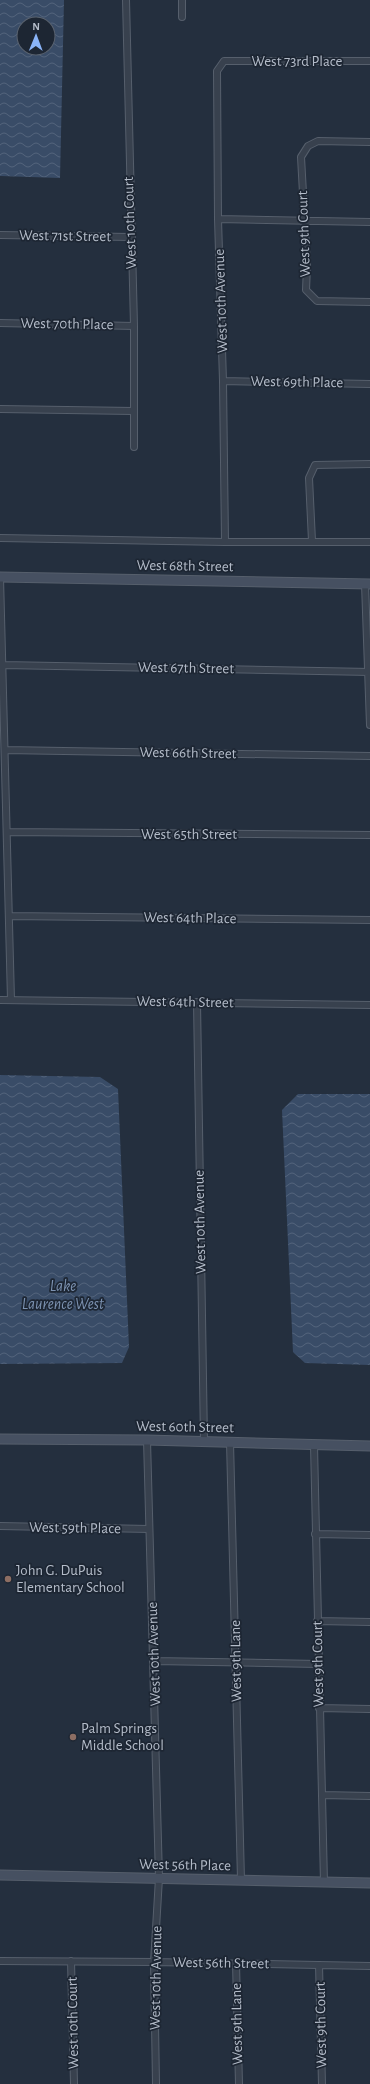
<svg xmlns="http://www.w3.org/2000/svg" width="370" height="2084" font-family="'Alegreya Sans',sans-serif">
	<style>
		.water { fill: url(#water-waves); fill-rule: evenodd }
		.lines { fill: none; stroke-linecap: round; stroke-linejoin: round }
		.street-casing { stroke: #565f6c; stroke-width: 8 }
		.secondary-casing { stroke: #565f6c; stroke-width: 11 }
		.street { stroke: #38414e; stroke-width: 6 }
		.secondary { stroke: #465061; stroke-width: 9 }
		.education-dot { fill: #8d6e63; stroke: #1d2633; stroke-width: 1.5 }
		.labels { text-anchor: middle; dominant-baseline: central; stroke-width: 3.5; stroke-linejoin: round; paint-order: stroke }
		.street-label { font-size: 15px; fill: #b4bcc9; stroke: #1d2633 }
		.poi-label { font-size: 15px; fill: #b4bcc9; stroke: #1d2633; text-anchor: start }
		.water-label { font-size: 16px; font-style: italic; fill: #7c92b1; stroke: #1d2633 }
	</style>
	<defs>
		<pattern id="water-waves" width="16" height="10" patternUnits="userSpaceOnUse"><rect width="16" height="10" fill="#394c67"/><path d="M0 5q4-4 8 0t8 0" fill="none" stroke="#53647b"/></pattern>
	</defs>
	<rect width="100%" height="100%" fill="#242f3e"/>
	<path class="water" d="M 0,0 L 64,0 L 60,178 L 0,176 ZM 24,24 L 48,24 L 48,48 L 24,48 Z
		M 0,1075 L 100,1077 L 118,1089 L 129,1347 L 122,1363 L 0,1364 Z
		M 298,1094 L 370,1094 L 370,1365 L 305,1363 L 293,1352 L 282,1110 Z"/>
	<g class="lines">
		<g class="street-casing">
			<path id="street" d="M 126,0 L 134,326 L 134,447
				M 182,0 L 182,17
				M 370,142 L 318,141 L 308,146 L 301,157 L 307,266 L 306,290 L 317,301 L 370,302
				M 218,219 L 370,222
				M 0,235 L 130,237
				M 0,323 L 134,326
				M 223,381 L 370,384
				M 0,409 L 133,411
				M 0,538 L 225,542 L 370,542
				M 312,541 L 309,478 L 315,465 L 370,464
				M 225,542 L 223,381 L 218,219 L 217,71 L 224,61 L 370,61
				M 0,577 L 11,1000
				M 365,584 L 370,725
				M 3,665 L 370,672
				M 5,750 L 370,756
				M 7,832 L 370,835
				M 9,916 L 370,920
				M 0,1000 L 370,1005
				M 197,1002 L 204,1441
				M 147,1440 L 159,1878 L 154,1962 L 156,2084
				M 230,1442 L 241,1880
				M 314,1445 L 324,1883
				M 0,1526 L 149,1529
				M 315,1534 L 370,1535
				M 317,1621 L 370,1622
				M 154,1661 L 318,1664
				M 319,1708 L 370,1709
				M 322,1795 L 370,1796
				M 0,1961 L 154,1962 L 370,1966
				M 71,1961 L 74,2084
				M 236,1963 L 239,2084
				M 319,1965 L 322,2084"/>
		</g>
		<g class="secondary-casing">
			<path id="secondary" d="M 0,577 L 370,584
				M 0,1439 L 147,1440 L 370,1446
				M 0,1875 L 370,1883"/>
		</g>
		<use href="#street" class="street"/>
		<use href="#secondary" class="secondary"/>
	</g>
	<g class="education-dot">
		<circle cx="8" cy="1579" r="4"/>
		<circle cx="73" cy="1737" r="4"/>
	</g>
	<g class="labels">
		<g class="street-label">
			<text x="297" y="61">West 73rd Place</text>
			<text transform="translate(130 223) rotate(-92)">West 10th Court</text>
			<text transform="translate(304 234) rotate(-92)">West 9th Court</text>
			<text transform="translate(65 236) rotate(1)">West 71st Street</text>
			<text transform="translate(221 301) rotate(-92)">West 10th Avenue</text>
			<text transform="translate(67 324) rotate(1)">West 70th Place</text>
			<text transform="translate(297 382) rotate(1)">West 69th Place</text>
			<text transform="translate(185 566) rotate(1)">West 68th Street</text>
			<text transform="translate(186 668) rotate(1)">West 67th Street</text>
			<text transform="translate(188 753) rotate(1)">West 66th Street</text>
			<text x="189" y="834">West 65th Street</text>
			<text transform="translate(190 918) rotate(1)">West 64th Place</text>
			<text transform="translate(185 1002) rotate(1)">West 64th Street</text>
			<text transform="translate(200 1222) rotate(-91)">West 10th Avenue</text>
			<text transform="translate(185 1427) rotate(1)">West 60th Street</text>
			<text transform="translate(75 1528) rotate(1)">West 59th Place</text>
			<text transform="translate(154 1654) rotate(-92)">West 10th Avenue</text>
			<text transform="translate(236 1661) rotate(-91)">West 9th Lane</text>
			<text transform="translate(318 1664) rotate(-91)">West 9th Court</text>
			<text transform="translate(185 1865) rotate(1)">West 56th Place</text>
			<text transform="translate(221 1963) rotate(1)">West 56th Street</text>
			<text transform="translate(156 1978) rotate(-89)">West 10th Avenue</text>
			<text transform="translate(73 2023) rotate(-91)">West 10th Court</text>
			<text transform="translate(237 2024) rotate(-91)">West 9th Lane</text>
			<text transform="translate(321 2025) rotate(-91)">West 9th Court</text>
		</g>
		<g class="poi-label">
			<text x="16" y="1570">John G. DuPuis<tspan x="16" dy="17">Elementary School</tspan></text>
			<text x="81" y="1728">Palm Springs<tspan x="81" dy="17">Middle School</tspan></text>
		</g>
		<g class="water-label">
			<text x="63" y="1286">Lake<tspan x="63" dy="18">Laurence West</tspan></text>
		</g>
	</g>
	<g transform="translate(36 36) rotate(1)"><circle r="19" fill="#1d2633" stroke="#59626f"/>
	<path d="M0-3L7 15L0 10L-7 15Z" fill="#8ab4f8"/>
	<text y="-6" font-size="11" font-weight="bold" text-anchor="middle" fill="#b4bcc9">N</text>
	</g>
</svg>
